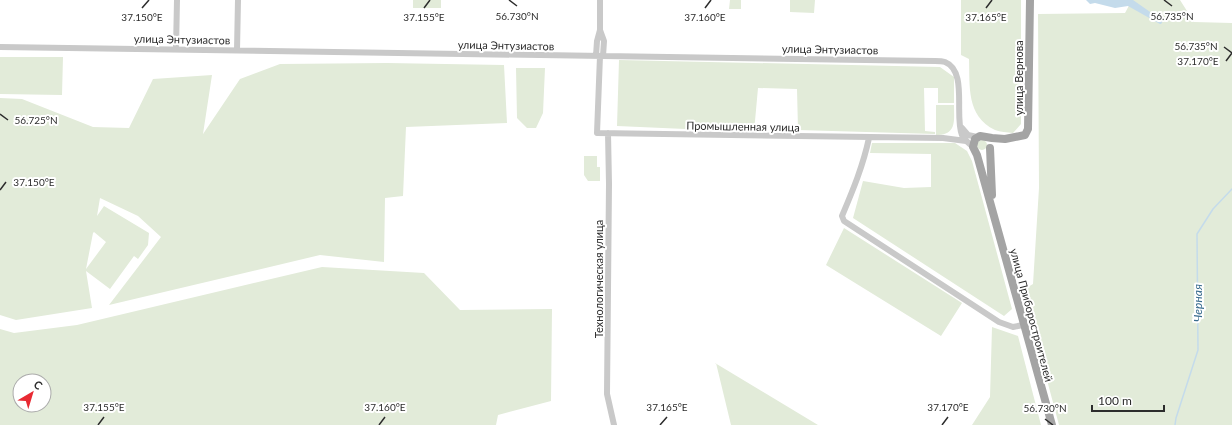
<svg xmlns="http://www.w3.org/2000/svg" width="1232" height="425" font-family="Lato,sans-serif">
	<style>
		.green { fill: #e2ebd9; fill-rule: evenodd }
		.water { fill: #c4dbeb }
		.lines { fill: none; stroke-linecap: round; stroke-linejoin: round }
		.stream { stroke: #c4dbeb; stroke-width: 1.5 }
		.minor { stroke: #c9c9c9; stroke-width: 6 }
		.major { stroke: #a4a4a4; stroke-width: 8 }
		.ticks { fill: none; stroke: #2c2c2c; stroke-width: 1.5 }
		.labels { text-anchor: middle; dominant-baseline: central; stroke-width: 4; stroke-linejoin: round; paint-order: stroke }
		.street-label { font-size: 11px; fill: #2c2c2c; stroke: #fff }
		.water-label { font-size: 12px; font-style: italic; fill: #396c8f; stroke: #fff }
		.ticks-label { font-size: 10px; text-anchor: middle; fill: #2c2c2c; stroke: #fff; stroke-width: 4; stroke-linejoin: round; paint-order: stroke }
	</style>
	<rect width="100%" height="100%" fill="#fff"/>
	<path class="green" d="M 413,0 L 441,0 L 441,8 L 413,8 Z
		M 730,0 L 741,0 L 741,9 L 729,9 Z
		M 790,0 L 815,0 L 814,13 L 790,12 Z
		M 961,0 L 1021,0 L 1021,124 L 1013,133 C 1007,132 1000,132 995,130 C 966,116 970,86 969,59 L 961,55 Z
		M 1132,0 L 1180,0 L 1194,22 L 1232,23 L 1232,425 L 1059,425 L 1023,290 L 1033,284 L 1039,188 L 1038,14 L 1125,13 Z
		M 0,57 L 63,57 L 62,95 L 0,94 Z
		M 619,60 L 940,67 L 954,77 L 954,103 L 938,103 L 938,88 L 924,88 L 925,131 L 935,132 L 935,134 L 798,130 L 797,89 L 758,88 L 754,132 L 617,126 Z
		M 387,63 L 504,65 L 507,123 L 406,127 L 403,196 L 385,198 L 384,262 L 320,255 L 109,305 L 161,237 L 138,216 L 100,198 L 97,216 L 104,206 L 149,233 L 148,245 L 138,259 L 134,256 L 110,289 L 86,271 L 92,308 L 16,320 L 0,315 L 0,98 L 22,99 L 93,127 L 129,128 L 153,79 L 212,75 L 203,134 L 240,79 L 280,64 ZM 94,232 L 106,242 L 86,269 L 93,233 Z
		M 516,68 L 545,68 L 543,113 L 536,128 L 527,128 L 517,118 Z
		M 936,105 L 954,105 C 954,121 957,135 936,135 Z
		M977 145a5 5 0 1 1 10 0a5 5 0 1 1-10 0Z
		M 872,143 L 955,143 L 967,151 L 972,161 L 1012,309 L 1004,316 L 853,218 L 863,181 L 904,188 L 931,187 L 931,154 L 870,153 Z
		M 584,156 L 597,156 L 597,167 L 600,167 L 600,181 L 588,181 L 584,175 Z
		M 844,228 L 962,303 L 941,336 L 826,265 Z
		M 322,267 L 424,273 L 460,310 L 552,309 L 551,401 L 498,415 L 496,425 L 0,425 L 0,329 L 14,333 L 77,325 ZM 20,381 L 44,381 L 44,405 L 20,405 Z
		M 992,327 L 1018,336 L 1041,425 L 972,425 L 990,397 Z
		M 716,363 L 715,363 L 818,425 L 731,425 Z"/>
	<path class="water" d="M 1086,0 L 1133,0 L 1163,21 L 1161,24 L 1160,24 L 1128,6 L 1115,8 L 1095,3 L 1090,4 Z"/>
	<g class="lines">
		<path class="stream" d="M 1175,425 L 1176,418 L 1198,350 L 1197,234 L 1213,209 L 1232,189"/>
		<path class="minor" d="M 600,30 L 604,41 L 603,56
			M 0,47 L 935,61 C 938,61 942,61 945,62 C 968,71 954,116 962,135 C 964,140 969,143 973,147
			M 176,49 L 177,0
			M 237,50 L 238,0
			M 596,56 L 597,41 L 600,30 L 600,0
			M 600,56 L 597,133 L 943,138 L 966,141
			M 962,128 L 968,135 L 977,137
			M 608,133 L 609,184 L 607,394 L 614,425
			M 869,138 C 863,166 853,190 842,216 L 844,221 L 999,322 L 1013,327 L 1023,325"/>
		<path class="major" d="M 1030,0 L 1028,129 L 1025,135 L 1005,139 L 992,138 L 980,136 L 975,139 L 973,147 L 977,155 L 1052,425
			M 990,148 L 992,195"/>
	</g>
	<path class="ticks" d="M 509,0 L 517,6M 1164,0 L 1172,6M 142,8 L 149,0M 424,8 L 430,0M 705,8 L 711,0M 986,8 L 992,0M 1224,47 L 1232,53M 1226,61 L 1232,53M 0,114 L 8,120M 0,190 L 6,182M 1045,419 L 1053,425M 98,425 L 104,417M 379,425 L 385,417M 660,425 L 667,417M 942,425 L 948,417"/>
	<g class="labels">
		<g class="street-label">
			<text transform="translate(182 39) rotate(1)">улица Энтузиастов</text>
			<text transform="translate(506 45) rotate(1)">улица Энтузиастов</text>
			<text transform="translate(830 49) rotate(1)">улица Энтузиастов</text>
			<text transform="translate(1018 78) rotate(-90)">улица Вернова</text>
			<text transform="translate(743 126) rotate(1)">Промышленная улица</text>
			<text transform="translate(598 279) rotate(-90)">Технологическая улица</text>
			<text transform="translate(1032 315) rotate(75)">улица Приборостроителей</text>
		</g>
		<g class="water-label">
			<text transform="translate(1197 303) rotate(-90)">Черная</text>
		</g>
	</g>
	<g class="ticks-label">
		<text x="1172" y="20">56.735°N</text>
		<text x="517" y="20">56.730°N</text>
		<text x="142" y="21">37.150°E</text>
		<text x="424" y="21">37.155°E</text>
		<text x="705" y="21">37.160°E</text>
		<text x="986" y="21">37.165°E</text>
		<text x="1196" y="50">56.735°N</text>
		<text x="1198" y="65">37.170°E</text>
		<text x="36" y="124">56.725°N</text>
		<text x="34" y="186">37.150°E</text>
		<text x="104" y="411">37.155°E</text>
		<text x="385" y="411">37.160°E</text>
		<text x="667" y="411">37.165°E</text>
		<text x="948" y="411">37.170°E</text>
		<text x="1045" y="412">56.730°N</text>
	</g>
	<g transform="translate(32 393) rotate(38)"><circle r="19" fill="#ffffff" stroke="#ababab"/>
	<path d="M0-3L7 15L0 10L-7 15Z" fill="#e82a33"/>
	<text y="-6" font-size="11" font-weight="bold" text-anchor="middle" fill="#2c2c2c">С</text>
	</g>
	<path d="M1092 405v6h72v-6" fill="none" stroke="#2c2c2c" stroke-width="2"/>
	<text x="1098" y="405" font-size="12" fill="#2c2c2c" stroke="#ffffff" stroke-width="3" paint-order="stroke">100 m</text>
</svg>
